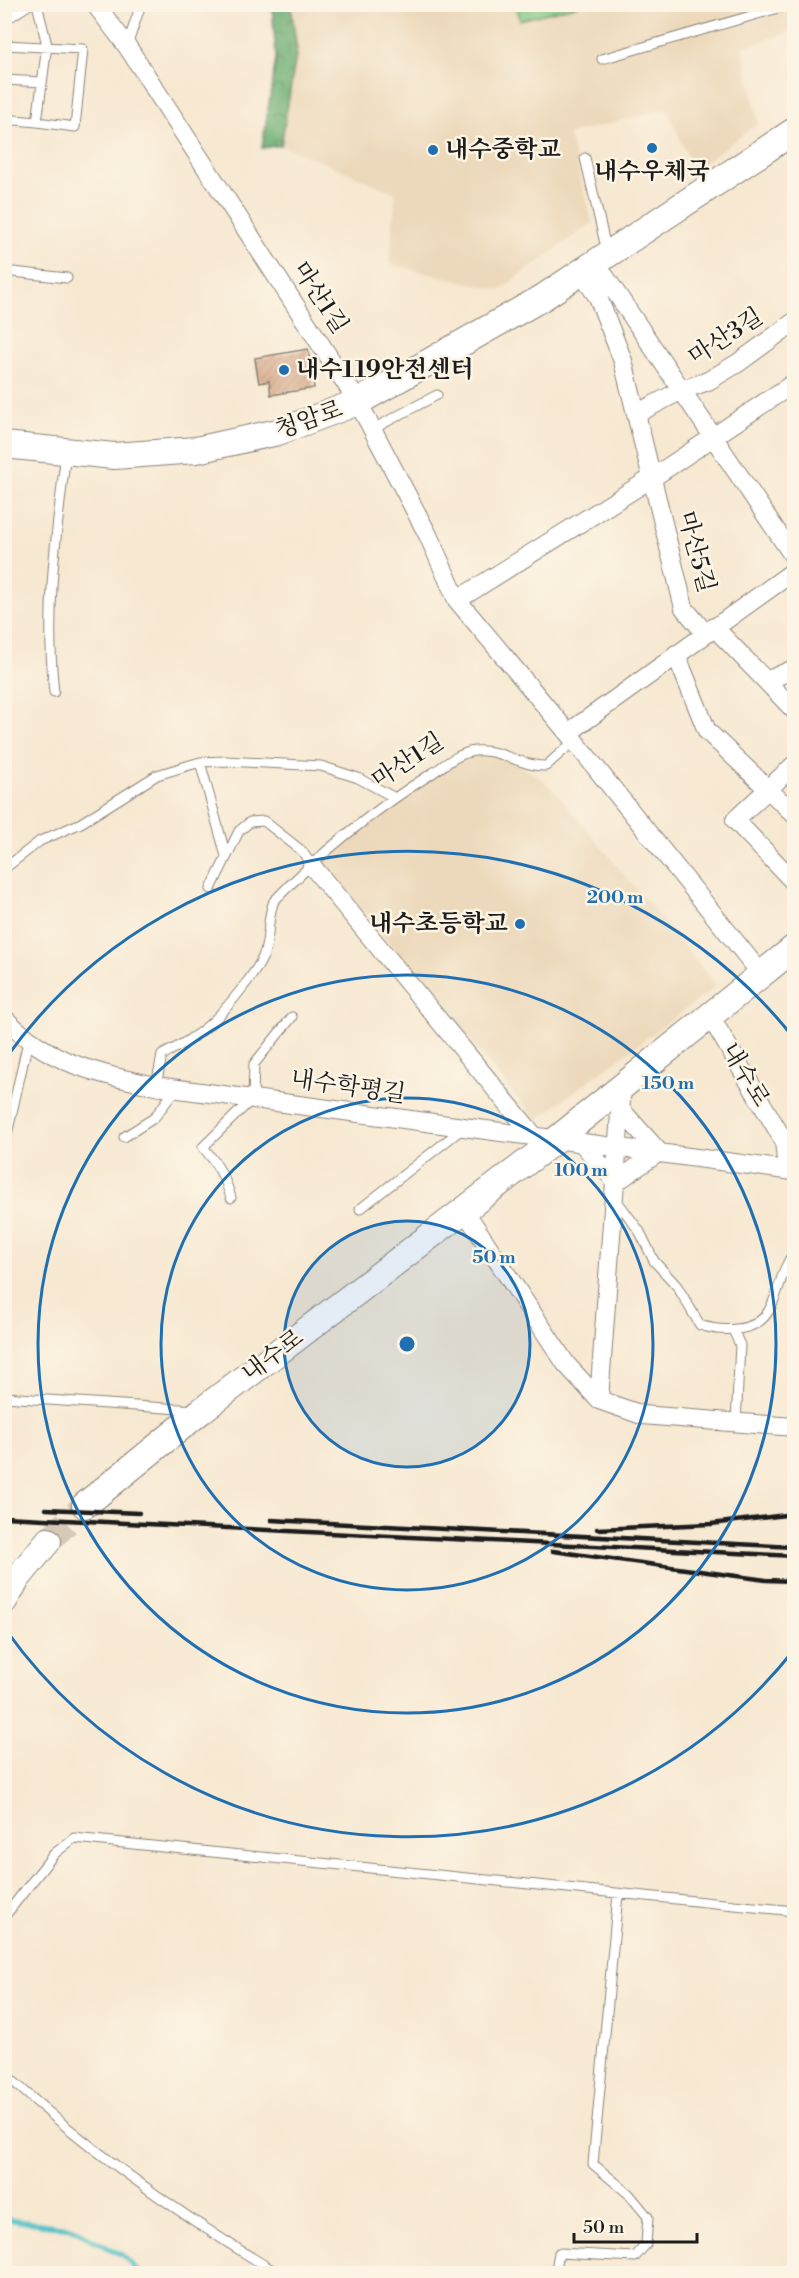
<svg xmlns="http://www.w3.org/2000/svg" width="799" height="2278" font-family="'Libre Bodoni','Noto Serif KR',serif">
	<style>
		.built { fill: #ecd8ba }
		.grass { fill: #82c883; stroke: #4f7250; stroke-width: 1.5 }
		.forest { fill: url(#forest-crowns); stroke: #426446; stroke-width: 1.5 }
		.lines { fill: none; stroke-linecap: round; stroke-linejoin: round }
		.stream { stroke: #54c2c9; stroke-width: 5 }
		.building { fill: url(#building-hatch) }
		.secondary-tunnel { stroke: #d6c9b6; stroke-width: 26; stroke-dasharray: 26 13; stroke-linecap: butt }
		.lane-casing { stroke: #8a8276; stroke-width: 11 }
		.street-casing { stroke: #8a8276; stroke-width: 20 }
		.secondary-casing { stroke: #8a8276; stroke-width: 28 }
		.lane { stroke: #fff; stroke-width: 9 }
		.street { stroke: #fff; stroke-width: 18 }
		.secondary { stroke: #fff; stroke-width: 26 }
		.rail { stroke: #1c1c1c; stroke-width: 4.5 }
		.ring { fill: none; stroke: #1f6fb2; stroke-width: 3 }
		.poi-dot { fill: #1f6fb2; stroke: #fcf5e5; stroke-width: 2 }
		.labels { text-anchor: middle; dominant-baseline: central; stroke-width: 5; stroke-linejoin: round; paint-order: stroke }
		.poi-label { font-size: 24px; font-weight: bold; fill: #1c1c1c; stroke: #fcf5e5; text-anchor: start }
		.street-label { font-size: 24px; fill: #1c1c1c; stroke: #fcf5e5 }
		.centre { fill: #1f6fb2; stroke: #fcf5e5; stroke-width: 3 }
		.ring-label { font-size: 18px; text-anchor: middle; font-weight: bold; fill: #1f6fb2; stroke: #fcf5e5; stroke-width: 5; stroke-linejoin: round; paint-order: stroke }
	</style>
	<defs>
		<pattern id="forest-crowns" width="20" height="18" patternUnits="userSpaceOnUse" patternTransform="scale(1.5)"><rect width="20" height="18" fill="#69ac71"/><path d="M2 6a3 3 0 1 1 6 0M12 15a3 3 0 1 1 6 0" fill="none" stroke="#568b5c"/></pattern>
		<pattern id="building-hatch" width="6" height="6" patternUnits="userSpaceOnUse" patternTransform="scale(1.5)"><rect width="6" height="6" fill="#d6a887"/><path d="M-1 1l2-2M0 6l6-6M5 7l2-2" fill="none" stroke="#b79074"/></pattern>
	</defs>
	<rect width="100%" height="100%" fill="#fcf5e5"/>
	<filter id="ink" filterUnits="userSpaceOnUse"><feTurbulence type="fractalNoise" baseFrequency=".0167" numOctaves="2"/><feDisplacementMap in="SourceGraphic" scale="12" xChannelSelector="R" yChannelSelector="G"/><feConvolveMatrix kernelMatrix="1 2 1 2 8 2 1 2 1" color-interpolation-filters="sRGB"/></filter>
	<filter id="wash" filterUnits="userSpaceOnUse"><feTurbulence type="fractalNoise" baseFrequency=".008" numOctaves="4" result="noise"/><feDisplacementMap in="SourceGraphic" scale="24" xChannelSelector="R" yChannelSelector="G"/><feGaussianBlur stdDeviation="1.35" result="paint"/><feColorMatrix in="noise" values="0 0 0 0 0 0 0 0 0 0 0 0 0 0 0 0 0 1.4 0 .05"/><feComposite in="paint" operator="in"/></filter>
	<g filter="url(#wash)">
		<rect width="100%" height="100%" fill="#f7e8d1"/>
		<path class="built" d="M 291,5 L 794,5 L 794,31 L 742,47 L 759,123 L 696,168 L 687,155 L 667,109 L 569,134 L 592,223 L 500,290 L 389,264 L 396,193 L 281,145 L 297,50 Z
			M 486,754 L 501,757 L 539,776 L 560,797 L 717,986 L 536,1120 L 322,862 L 360,830 L 442,772 L 469,758 Z"/>
		<path class="grass" d="M 516,4 L 579,4 L 579,5 L 520,20 Z"/>
		<path class="forest" d="M 272,5 L 291,5 L 297,50 L 281,145 L 262,148 L 276,58 Z"/>
		<g class="lines">
			<path class="stream" d="M 4,2219 L 70,2228 L 122,2255 L 141,2274"/>
		</g>
		<g id="blocks">
			<path class="building" d="M 308,349 L 314,388 L 271,395 L 269,381 L 259,383 L 255,358 Z"/>
		</g>
	</g>
	<g filter="url(#ink)">
		<use href="#blocks" fill-opacity="0" stroke="#8a8276" stroke-width="1.5"/>
		<g class="lines">
			<path class="secondary-tunnel" d="M 48,1541 L 85,1505"/>
			<g class="lane-casing">
				<path id="lane" d="M 4,21 L 30,4
					M 4,45 L 83,49 L 75,127 L 37,122
					M 127,46 L 141,4
					M 602,59 L 792,4
					M 4,80 L 42,82
					M 4,119 L 37,122 L 47,45 L 37,4
					M 585,158 L 607,252
					M 4,271 L 67,278
					M 371,430 L 437,395
					M 54,692 C 45,610 56,535 66,453
					M 200,762 L 226,856
					M 4,869 L 40,841 L 81,823 L 157,775 L 200,762 L 226,761 L 321,766 L 358,778 L 395,798
					M 211,889 L 239,831 L 250,822 L 264,821 L 302,851 L 312,866
					M 156,1086 L 162,1055 C 200,1036 217,1021 243,987 C 251,977 262,963 265,951 C 270,934 267,917 274,901 C 321,852 374,810 431,774 C 445,765 458,753 475,751 C 499,748 522,767 546,766 L 574,741
					M 124,1137 L 154,1118 L 176,1089
					M 4,1148 L 28,1041
					M 231,1198 C 226,1178 217,1163 203,1147 L 253,1098 L 254,1064 L 292,1017
					M 615,1198 L 640,1232 L 654,1261 L 677,1286 L 700,1325 C 720,1332 755,1333 768,1312 C 780,1293 780,1271 794,1253
					M 360,1209 L 462,1129
					M 733,1330 L 740,1345 L 736,1423
					M 4,1397 L 195,1410
					M 4,1917 L 54,1854 L 74,1838 L 794,1911
					M 4,2073 C 88,2150 181,2216 279,2274
					M 555,2274 L 559,2253 L 635,2257 L 646,2244 L 648,2217 L 629,2194 L 593,2164 L 618,1894"/>
			</g>
			<g class="street-casing">
				<path id="street" d="M 95,4 L 127,46 L 358,402 L 428,535 L 457,600 L 568,733 L 762,975
					M 596,263 L 794,557
					M 581,273 L 598,297 L 623,361 L 684,608 L 705,633
					M 636,414 L 682,390 L 708,381 L 738,363 L 794,322
					M 457,600 L 652,478 L 794,383
					M 714,627 L 794,710
					M 676,654 L 707,731 L 794,814
					M 766,681 L 794,669
					M 568,733 L 794,571
					M 794,765 L 735,820 L 794,882
					M 312,866 L 534,1136
					M 710,1016 L 784,1141 L 787,1170
					M 4,1018 C 50,1064 95,1073 156,1086 L 794,1171
					M 622,1086 L 599,1400 L 642,1415 L 794,1427
					M 581,1142 L 616,1182 L 659,1152 L 622,1111
					M 464,1210 L 566,1364 L 599,1400"/>
			</g>
			<g class="secondary-casing">
				<path id="secondary" d="M 4,445 L 114,456 L 196,450 L 278,432 L 358,402 L 542,298 L 794,131
					M 85,1505 L 201,1411 L 557,1139 L 794,948
					M 4,1601 L 17,1579 L 48,1541"/>
			</g>
			<use href="#lane" class="lane"/>
			<use href="#street" class="street"/>
			<use href="#secondary" class="secondary"/>
			<path class="rail" d="M 46,1509 L 139,1513
				M 4,1517 L 794,1556
				M 271,1520 L 794,1547
				M 597,1529 L 711,1524 L 794,1514
				M 553,1551 L 766,1580 L 794,1581"/>
		</g>
	</g>
	<circle cx="407" cy="1344" r="123" fill="#1f6fb2" fill-opacity=".12"/>
	<g class="ring">
		<circle cx="407" cy="1344" r="123"/>
		<circle cx="407" cy="1344" r="246"/>
		<circle cx="407" cy="1344" r="369"/>
		<path d="M793 1651A493 493 0 0 1 6 1630M6 1058A493 493 0 0 1 793 1037"/>
	</g>
	<g class="poi-dot">
		<circle cx="652" cy="148" r="6"/>
		<circle cx="433" cy="150" r="6"/>
		<circle cx="284" cy="370" r="6"/>
		<circle cx="520" cy="924" r="6"/>
	</g>
	<g class="labels">
		<g class="poi-label">
			<text x="445" y="150">내수중학교</text>
			<text x="652" y="172" text-anchor="middle">내수우체국</text>
			<text x="296" y="370">내수119안전센터</text>
			<text x="508" y="924" text-anchor="end">내수초등학교</text>
		</g>
		<g class="street-label">
			<text transform="translate(320 298) rotate(57)">마산1길</text>
			<text transform="translate(726 337) rotate(-33)">마산3길</text>
			<text transform="translate(309 420) rotate(-19)">청암로</text>
			<text transform="translate(696 552) rotate(75)">마산5길</text>
			<text transform="translate(408 761) rotate(-33)">마산1길</text>
			<text transform="translate(745 1075) rotate(59)">내수로</text>
			<text transform="translate(348 1087) rotate(8)">내수학평길</text>
			<text transform="translate(273 1356) rotate(-37)">내수로</text>
		</g>
	</g>
	<circle cx="407" cy="1344" r="9" class="centre"/>
	<g class="ring-label">
		<text x="615" y="903">200 m</text>
		<text x="668" y="1089">150 m</text>
		<text x="581" y="1176">100 m</text>
		<text x="494" y="1263">50 m</text>
	</g>
	<rect width="799" height="2278" fill="none" stroke="#fcf5e5" stroke-width="24"/>
	<path d="M574 2233v9h123v-9" fill="none" stroke="#1c1c1c" stroke-width="3"/>
	<text x="583" y="2233" font-size="18" fill="#1c1c1c" stroke="#fcf5e5" stroke-width="4.5" paint-order="stroke">50 m</text>
</svg>
